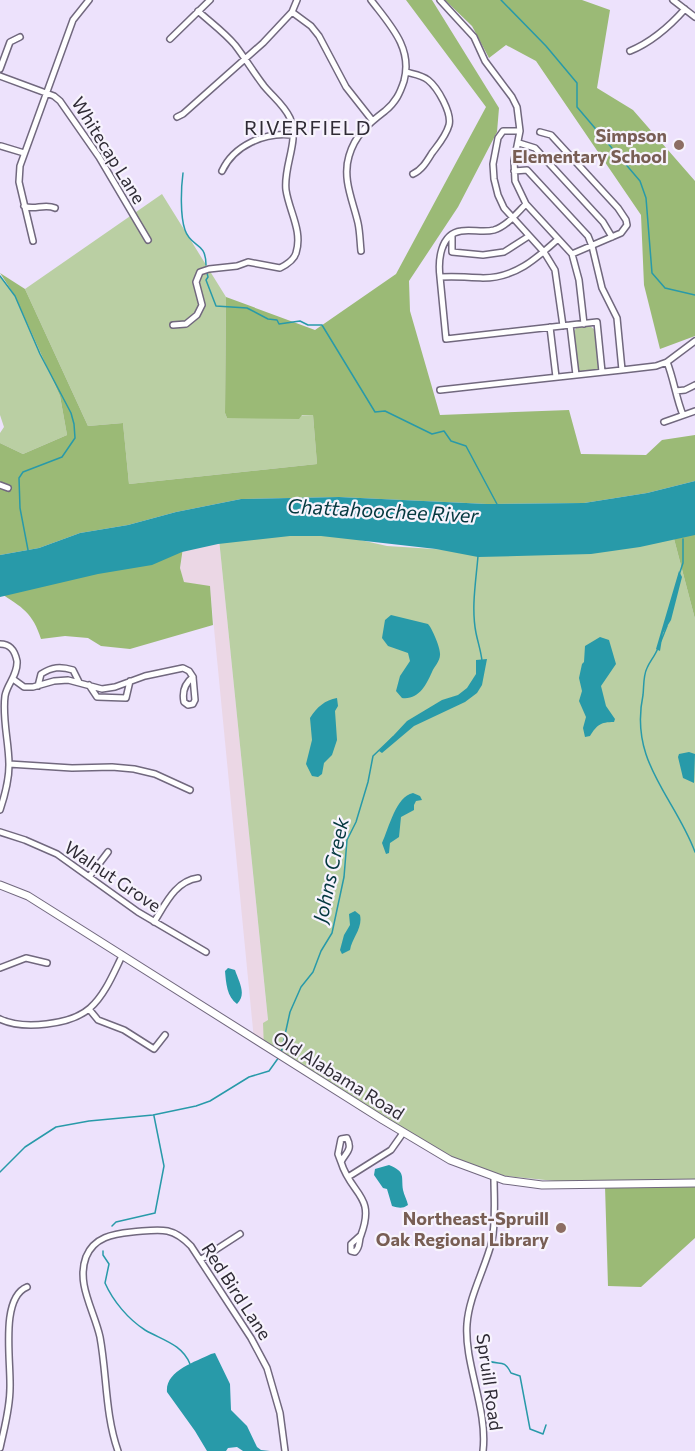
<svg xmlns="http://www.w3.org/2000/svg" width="695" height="1451" font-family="Commissioner,sans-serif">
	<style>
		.industrial { fill: #ebd7e5 }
		.green { fill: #bacfa3 }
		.forest { fill: #9bba76 }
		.water { fill: #289aa9 }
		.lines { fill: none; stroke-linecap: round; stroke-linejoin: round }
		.stream { stroke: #289aa9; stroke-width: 1.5 }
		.minor-casing { stroke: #71687e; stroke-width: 8 }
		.major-casing { stroke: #71687e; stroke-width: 9 }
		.minor { stroke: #fff; stroke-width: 5 }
		.major { stroke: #fff; stroke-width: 7 }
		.education-dot { fill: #8d6e63; stroke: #f7f3fd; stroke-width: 2 }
		.labels { text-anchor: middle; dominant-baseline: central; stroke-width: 4.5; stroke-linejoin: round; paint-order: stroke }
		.education-label { font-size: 18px; font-weight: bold; fill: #785e54; stroke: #f7f3fd; text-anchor: end }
		.street-label { font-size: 18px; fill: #2f2b35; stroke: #f7f3fd }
		.neighbourhood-label { font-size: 20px; letter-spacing: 1.5px; fill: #2f2b35; stroke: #f7f3fd }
		.water-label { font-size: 20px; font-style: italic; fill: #04383f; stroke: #f7f3fd }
	</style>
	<rect width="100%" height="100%" fill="#ede2fc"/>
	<path class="industrial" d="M 219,539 L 268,1021 L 267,1048 L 254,1040 L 210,587 L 184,582 L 180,568 L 184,545 Z"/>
	<path class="green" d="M 162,194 L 226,297 L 225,413 L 227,418 L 313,415 L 317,464 L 129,484 L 123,423 L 88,426 L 25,289 Z
		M 0,276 L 15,296 L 60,396 L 67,435 L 23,454 L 0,443 L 0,433 L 4,427 L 0,415 Z
		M 590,326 L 595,330 L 600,367 L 596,371 L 582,372 L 577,369 L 574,331 L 577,327 Z
		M 312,532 L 347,537 L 387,546 L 450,550 L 673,535 L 695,619 L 695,1185 L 605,1186 L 506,1176 L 461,1165 L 406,1138 L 359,1110 L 305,1069 L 264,1049 L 263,1023 L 268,1020 L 219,539 Z"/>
	<path class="forest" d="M 406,0 L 432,0 L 499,108 L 497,132 L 458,207 L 409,281 L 410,311 L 440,415 L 569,410 L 581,454 L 646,455 L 662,440 L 695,435 L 695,481 L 647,493 L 584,503 L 487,504 L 339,497 L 241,499 L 176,512 L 128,525 L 80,533 L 39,548 L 0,555 L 0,443 L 23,454 L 67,435 L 60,396 L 15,296 L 0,273 L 25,289 L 88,426 L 123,423 L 129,484 L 317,464 L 313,415 L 302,415 L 299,419 L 227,418 L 225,413 L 226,297 L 315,330 L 396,274 L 486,107 Z
		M 445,0 L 582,0 L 610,10 L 597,88 L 633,110 L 695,181 L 695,336 L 660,349 L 644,285 L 641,215 L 536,61 L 506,45 L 489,58 L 472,26 Z
		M 695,527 L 695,619 L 673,535 Z
		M 183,548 L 180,568 L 184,582 L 210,586 L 213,625 L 130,649 L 101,646 L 88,638 L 65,636 L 41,639 C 33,613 22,607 0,593 L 0,589 Z
		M 695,1185 L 695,1238 L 641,1287 L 608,1286 L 605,1186 Z"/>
	<path class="water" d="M 695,481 L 695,535 L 640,547 L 591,554 L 478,557 L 436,549 L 321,536 L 290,536 L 218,544 L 182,552 L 152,565 L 98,574 L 0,597 L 0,555 L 39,548 L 80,533 L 128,525 L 176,512 L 241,499 L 339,497 L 487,504 L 584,503 L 647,493 Z
		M 679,571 L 682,577 L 671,620 L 663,633 L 660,651 L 656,649 Z
		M 391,615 L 428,624 C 432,628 441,649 440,655 C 440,661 434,667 432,672 C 426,685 419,700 402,698 L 396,691 L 400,676 L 410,661 L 408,653 L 388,646 L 382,638 L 385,620 Z
		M 600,637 L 609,640 L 616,664 L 601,686 L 606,706 L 615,719 L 614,722 C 600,722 597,725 590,736 L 585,737 L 583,728 L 586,717 L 579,701 L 582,691 L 579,678 L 582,664 L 584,662 L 585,646 Z
		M 487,659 L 482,685 L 477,693 L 465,702 L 414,726 L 382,753 L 379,751 L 407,721 L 442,700 L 458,695 L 467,688 L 476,674 L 476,660 Z
		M 337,698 L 338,706 L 335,711 L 337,740 L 332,755 L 324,763 L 322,774 L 318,777 L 312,776 L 306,764 L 312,740 L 310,718 C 317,707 325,700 337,698 Z
		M 689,752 L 695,754 L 694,783 L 683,778 L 678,757 L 679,754 Z
		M 413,793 L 420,796 L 422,800 L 416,801 L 414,805 L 414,810 L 401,817 L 399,837 L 390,843 L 389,853 L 386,854 L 382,843 C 389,828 396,796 413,793 Z
		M 355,911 L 360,915 C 363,928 352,938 350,950 L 342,954 L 340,950 L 344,935 L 350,925 L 349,914 Z
		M 228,968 L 235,970 C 239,982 247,994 237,1004 C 227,997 226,983 225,971 Z
		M 389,1165 C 406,1172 401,1176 403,1190 C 404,1195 407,1200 408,1205 C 402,1209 399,1208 392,1206 L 387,1189 L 383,1188 L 374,1175 L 375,1169 Z
		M 215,1353 L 230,1384 L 231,1410 L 247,1426 L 257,1447 L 261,1450 L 270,1451 L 243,1451 L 237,1447 L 228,1448 L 226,1451 L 207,1451 L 195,1431 L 167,1392 C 165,1371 195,1362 211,1354 Z"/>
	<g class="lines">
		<path class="stream" d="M 501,0 L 546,46 L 577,83 L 577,107 L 640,181 L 646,198 L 652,273 L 665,288 L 695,295
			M 183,173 C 181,188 180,216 185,230 C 191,248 206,241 206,265
			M 207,273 L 208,277 L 206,280 L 216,306 L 247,308 L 268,319 L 277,320 L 279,324 L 300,321 L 308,325 L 322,325 L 375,412 L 385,411 L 432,434 L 444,431 L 451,441 L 466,446 L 498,506
			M 0,276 L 15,296 L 40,354 L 71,413 L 74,424 L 75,438 L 62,457 L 23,472 L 19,478 L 20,508 L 28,550
			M 478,556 C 476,581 471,608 476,633 C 478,643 481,651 482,661
			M 679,575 L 683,563 L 683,539
			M 661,641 L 667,626
			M 658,648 C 655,656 650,661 647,668 C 643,676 644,687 643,695 C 629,762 674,796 695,852
			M 281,1053 L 290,1012 L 301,987 L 313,972 L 321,951 L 332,933 L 344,877 L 347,840 L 356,822 L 368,782 L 373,756 L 393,737
			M 0,1172 L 25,1147 L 56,1127 L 89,1121 L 153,1115 L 196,1106 L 210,1101 L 249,1077 L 269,1071 L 279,1057
			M 112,1226 L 116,1222 L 155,1213 L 164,1166 L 154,1116
			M 103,1251 L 103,1255 L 109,1264 L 105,1283 C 113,1301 128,1319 145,1330 C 162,1340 182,1344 190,1364
			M 487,1360 C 499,1367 503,1357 511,1373 L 520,1376 L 530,1429 L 543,1434 L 546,1425"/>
		<g class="minor-casing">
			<path id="minor" d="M 440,0 L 474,37 L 485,61 L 512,97 L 517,107 L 520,131 L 514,161 L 515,181 L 526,204 L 572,254 L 579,280 L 584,324
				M 673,0 L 695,17
				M 292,12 L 311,26 L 319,36 L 346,87 L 372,120
				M 170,39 L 210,0
				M 630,51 C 652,42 669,27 685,9
				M 0,69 L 10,42 L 20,37
				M 406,72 C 413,74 422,75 428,80 C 438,88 452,113 449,125 C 446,136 438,145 432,153 C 427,161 422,170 413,174
				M 0,76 L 54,96 L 60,101 L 99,157 L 148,240
				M 177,117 L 183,114 L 263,43 L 292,12 L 297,0
				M 520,131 L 503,131 L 498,138 L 493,164 L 494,179 L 498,195 L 504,208 L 544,252 L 555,270 L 563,326
				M 540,132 L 551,135 L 618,208 L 626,220 L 627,225 L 621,233 L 572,254
				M 519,143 L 535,148 L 603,222 L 612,237
				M 1,146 L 24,153
				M 222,171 C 234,145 265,132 292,135
				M 526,204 C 517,213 507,226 494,230 C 483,233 472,229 461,231 C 440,234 438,261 440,277 C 455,276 468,277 483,278 C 515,278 536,259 558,239
				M 24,206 C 34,211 44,203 55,208
				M 452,235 L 452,252 L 483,255 L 504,252 L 529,236
				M 33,241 L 19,182 L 20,166 L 73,20 L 89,0
				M 361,251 C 360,242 360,232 358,223 C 353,201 342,179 349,156 C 355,135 368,124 385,111 C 396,102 400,93 404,81 C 413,48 390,25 371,0
				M 440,277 L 446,339 L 597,322 L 602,372
				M 173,325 L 186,324 L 197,315 L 202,305 L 196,282 L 200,272 L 209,269 L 237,266 L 248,262 L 280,268 C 286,265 294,260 296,253 C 303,231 289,211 286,190 C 283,166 300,141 290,118 C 284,105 273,97 264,86 C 254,73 245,58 235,45 C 224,32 210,22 198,11
				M 570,325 L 576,375
				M 550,327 L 556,377
				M 667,362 C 674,380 676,398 683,415
				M 622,370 L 656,366 L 667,362 L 695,341
				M 440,390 L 622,370 L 617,318 L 602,288 L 592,246 L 588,236 L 527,170 L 514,171
				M 676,391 L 685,390 L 695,385
				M 664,422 L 695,411
				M 0,485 L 8,488
				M 0,644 C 11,644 15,651 17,661 C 18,675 7,684 5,696 C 2,719 9,742 9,765 C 9,781 5,795 0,810
				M 193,677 L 195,700 L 193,704 L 188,705 L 184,702 C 182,692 184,684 193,677 Z
				M 13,679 L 24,687 L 33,687 L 54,681 L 68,680 L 102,689 L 115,687 L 145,676 L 183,668 L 189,671 L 193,677
				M 89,685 L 97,697 L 126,698 L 130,681
				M 38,686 L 41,674 C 52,667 60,666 73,670 L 79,682
				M 9,764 L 72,768 L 112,767 L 134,769 L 155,774 L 190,790
				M 0,832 L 25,840 L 57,854 L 138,912 L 206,952
				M 89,877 L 108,852
				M 154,922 C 165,905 175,881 198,878
				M 0,968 L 26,958 L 47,963
				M 89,1009 L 98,1020 L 124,1030 L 154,1049 L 165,1035
				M 0,1019 C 23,1030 71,1025 90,1008 C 105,995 114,972 122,956
				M 341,1162 L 338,1154 L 341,1139 L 347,1138 C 353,1150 346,1152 341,1162 C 351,1195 376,1195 361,1235 C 358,1242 361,1246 355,1252 L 351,1251 L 351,1244 L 361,1235
				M 348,1177 L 391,1150 L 403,1133
				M 200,1260 L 240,1234
				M 0,1448 C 4,1429 10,1409 10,1388 C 11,1360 0,1298 27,1287
				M 118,1451 C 105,1414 107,1375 100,1337 C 94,1310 76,1284 86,1257 C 94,1237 113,1234 132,1232 C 158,1230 171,1225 191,1246 L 251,1338 L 267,1368 L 280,1413 L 285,1451
				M 483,1451 C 488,1409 464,1364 467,1324 C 469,1296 485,1269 492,1241 C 496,1220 494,1198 494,1177"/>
		</g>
		<g class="major-casing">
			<path id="major" d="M 0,885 L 28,896 L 383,1120 L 450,1160 L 504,1180 L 542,1185 L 695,1183"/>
		</g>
		<use href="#minor" class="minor"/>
		<use href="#major" class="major"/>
	</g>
	<g class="education-dot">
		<circle cx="679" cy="145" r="6"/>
		<circle cx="561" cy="1228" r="6"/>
	</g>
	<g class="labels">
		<g class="education-label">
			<text x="667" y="135">Simpson<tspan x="667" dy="21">Elementary School</tspan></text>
			<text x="549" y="1218">Northeast-Spruill<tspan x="549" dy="21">Oak Regional Library</tspan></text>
		</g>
		<g class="street-label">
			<text transform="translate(109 150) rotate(58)">Whitecap Lane</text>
			<text transform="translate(113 876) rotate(34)">Walnut Grove</text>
			<text transform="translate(339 1075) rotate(32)">Old Alabama Road</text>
			<text transform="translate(237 1291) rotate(57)">Red Bird Lane</text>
			<text transform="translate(490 1382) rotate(82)">Spruill Road</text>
		</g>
		<g class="neighbourhood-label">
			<text x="308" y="127">RIVERFIELD</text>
		</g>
		<g class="water-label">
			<text transform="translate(383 510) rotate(3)">Chattahoochee River</text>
			<text transform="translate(330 870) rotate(-78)">Johns Creek</text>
		</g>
	</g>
</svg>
